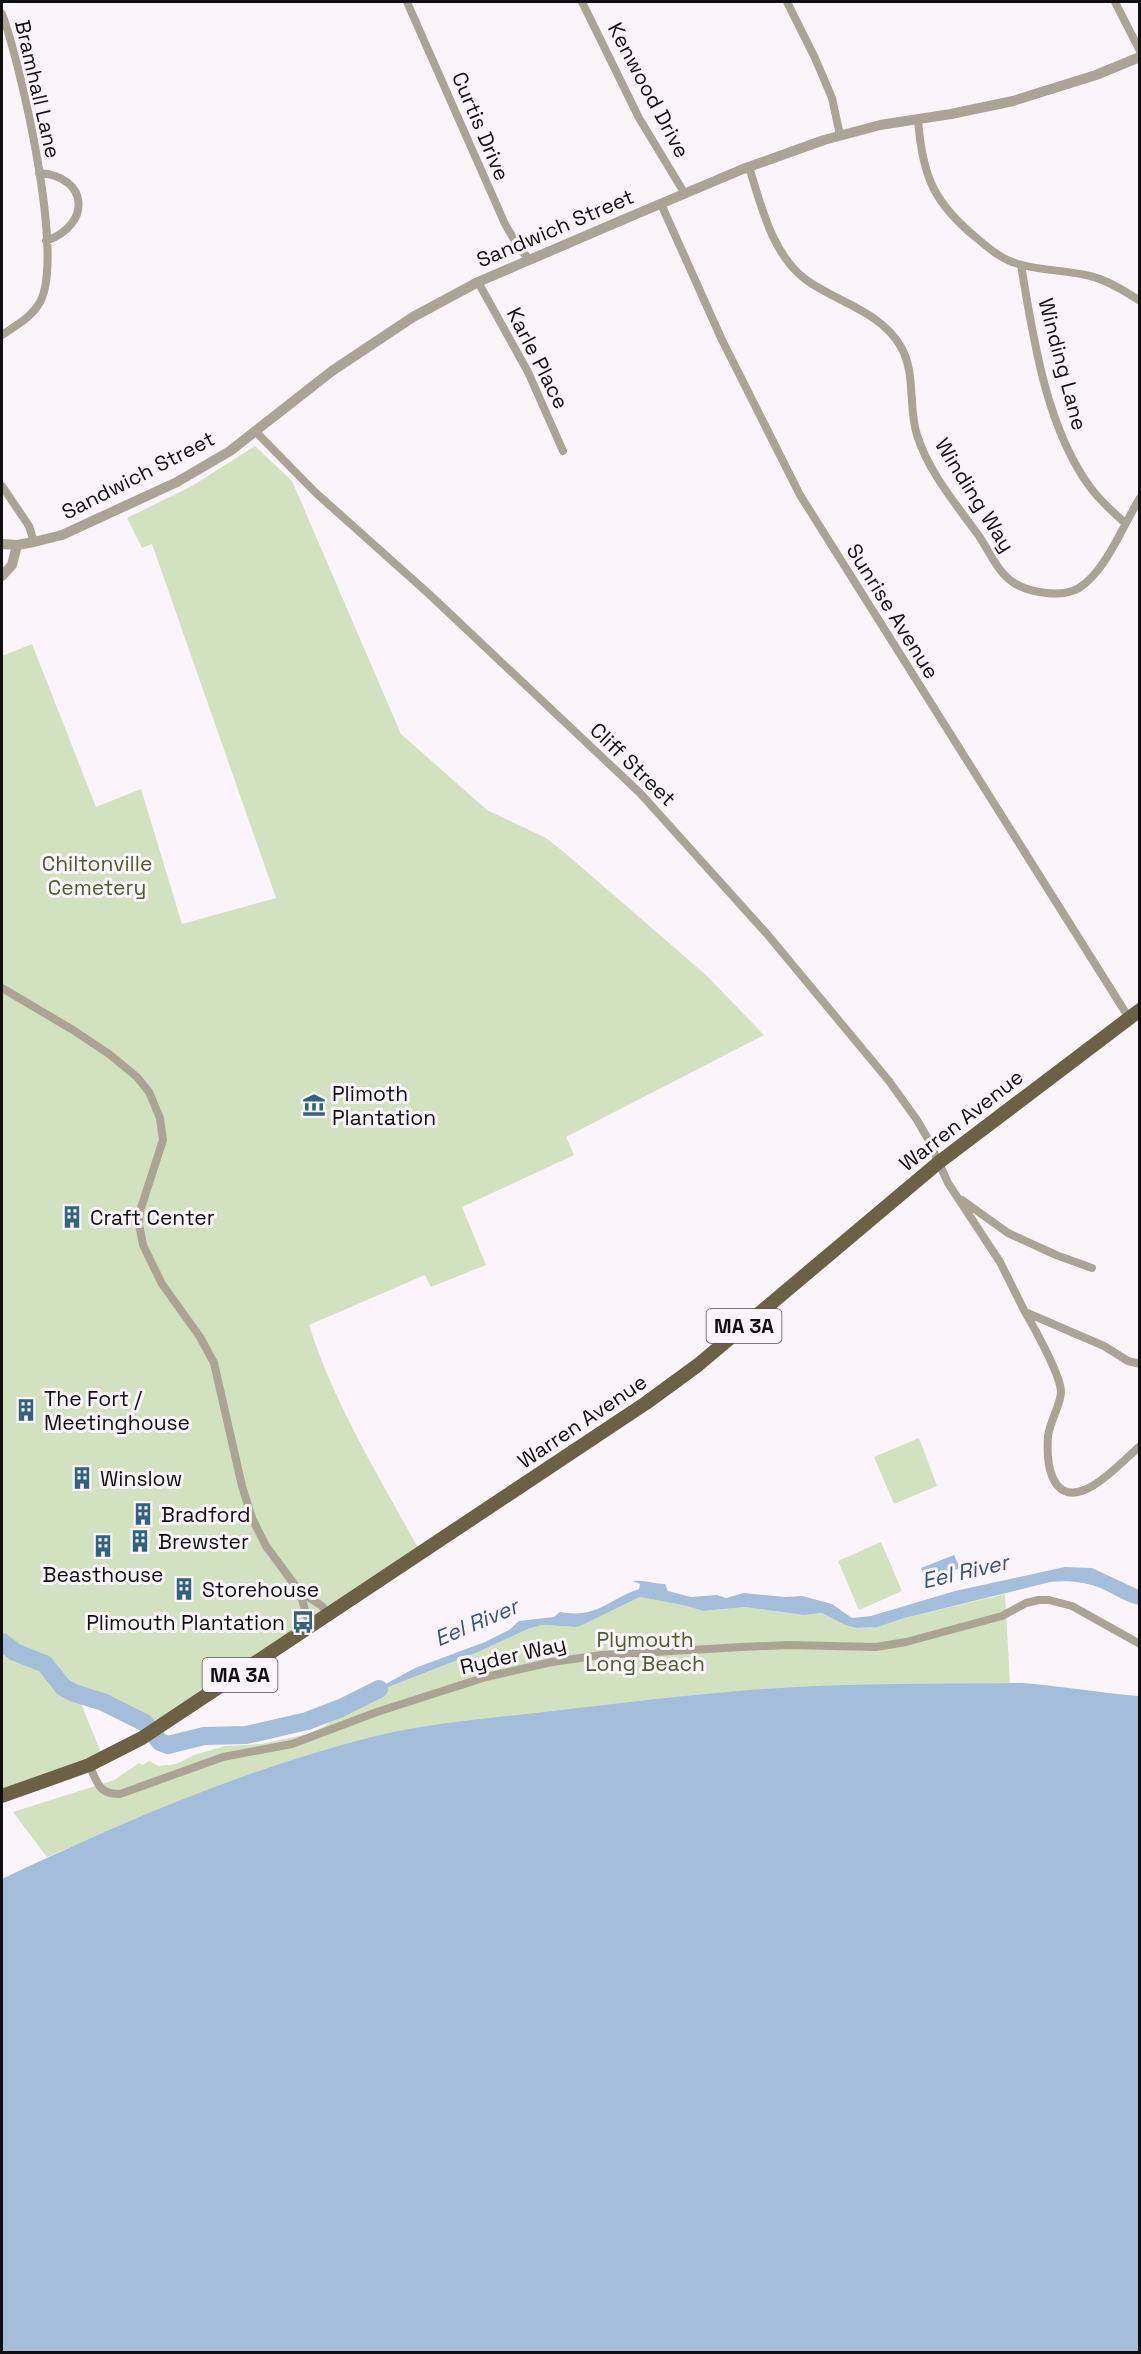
<svg xmlns="http://www.w3.org/2000/svg" width="1141" height="2354" font-family="'Space Grotesk',sans-serif">
	<style>
		.green { fill: #d2e1bf }
		.water { fill: #a4bddb }
		.lines { fill: none; stroke-linecap: round; stroke-linejoin: round }
		.river { stroke: #a4bddb; stroke-width: 18 }
		.minor { stroke: #aba495; stroke-width: 8 }
		.tertiary { stroke: #aba495; stroke-width: 10 }
		.primary { stroke: #6c6045; stroke-width: 14 }
		.labels { text-anchor: middle; dominant-baseline: central; stroke-width: 6; stroke-linejoin: round; paint-order: stroke }
		.shield { fill: #fcf4fb; stroke: #575356; stroke-width: 1.5 }
		.shield-label { font-size: 20px; font-weight: bold; fill: #100e10 }
		.street-label { font-size: 21px; fill: #100e10; stroke: #fcf4fb }
		.park-label { font-size: 21px; fill: #4a5e2a; stroke: #fcf4fb }
		.poi-label { font-size: 21px; fill: #100e10; stroke: #fcf4fb; text-anchor: start }
		.water-label { font-size: 22px; font-style: italic; fill: #325680; stroke: #fcf4fb }
	</style>
	<rect width="100%" height="100%" fill="#fcf4fb"/>
	<path class="green" d="M 255,446 L 292,481 L 401,734 L 487,810 L 546,838 L 565,853 L 706,975 L 764,1035 L 566,1137 L 574,1155 L 462,1207 L 486,1265 L 431,1287 L 425,1275 L 309,1325 C 334,1404 379,1476 418,1548 L 155,1722 L 110,1696 L 83,1689 L 82,1706 L 101,1753 L 2,1789 L 2,656 L 32,644 L 96,807 L 141,789 L 182,924 L 276,898 L 152,544 L 142,548 L 127,518 L 192,486 Z
		M 919,1438 L 937,1486 L 894,1504 L 874,1457 Z
		M 881,1542 L 902,1591 L 859,1610 L 838,1561 Z
		M 1005,1594 L 1010,1683 L 781,1688 L 610,1705 L 437,1725 L 377,1736 L 273,1767 L 192,1796 L 47,1857 L 13,1812 L 114,1780 L 139,1763 L 143,1765 L 149,1761 L 159,1766 L 176,1764 L 194,1755 L 225,1746 L 261,1744 L 308,1734 L 325,1726 L 358,1702 L 384,1689 L 478,1652 L 528,1629 L 542,1625 L 578,1627 L 640,1597 L 687,1606 L 703,1611 L 745,1607 L 804,1615 L 822,1613 L 845,1625 L 856,1628 L 878,1627 L 901,1619 Z"/>
	<path class="water" d="M 954,1555 L 960,1568 L 927,1582 L 921,1568 Z
		M 1065,1567 L 1092,1568 L 1139,1590 L 1139,1605 C 1126,1602 1117,1596 1105,1590 C 1087,1582 1069,1580 1050,1582 L 901,1619 L 878,1627 L 856,1628 L 845,1625 L 822,1613 L 804,1615 L 745,1607 L 703,1611 L 687,1606 L 640,1597 L 578,1627 L 542,1625 L 528,1629 L 478,1652 L 358,1699 L 415,1668 L 485,1642 L 509,1630 L 519,1621 L 554,1617 L 560,1612 C 598,1619 608,1599 639,1589 L 640,1584 L 633,1581 C 645,1580 654,1584 665,1584 L 668,1591 L 691,1597 L 717,1595 L 726,1598 L 744,1593 L 785,1597 L 802,1596 L 832,1604 L 852,1618 L 871,1616 L 955,1591 Z
		M 1023,1683 C 1062,1686 1100,1693 1139,1696 L 1139,2352 L 2,2352 L 2,1879 C 122,1822 247,1768 376,1736 C 434,1722 495,1718 554,1711 C 629,1702 704,1693 780,1688 C 861,1683 942,1684 1023,1683 Z"/>
	<g class="lines">
		<path class="river" d="M 2,1642 L 15,1652 L 45,1664 L 63,1687 L 74,1693 L 103,1702 L 145,1723 L 160,1742 L 168,1745 L 204,1736 L 246,1735 L 307,1721 L 341,1708 L 379,1689"/>
		<path class="minor" d="M 407,2 L 505,224 L 519,248 L 530,260
			M 582,2 L 639,118 L 685,194
			M 787,2 L 815,58 L 832,98 L 840,135
			M 1115,2 L 1140,51
			M 2,14 C 21,65 65,257 40,302 C 32,317 15,326 2,335
			M 918,119 C 922,176 934,204 979,240 C 991,250 1003,260 1018,264 C 1042,271 1067,270 1090,276 C 1107,280 1125,291 1140,301
			M 749,167 C 761,205 772,254 805,279 C 836,302 881,311 901,347 C 916,373 908,407 917,435 C 929,473 956,504 979,536 C 989,551 998,573 1014,583 C 1030,593 1062,598 1079,588 C 1106,571 1123,525 1140,498
			M 39,173 C 89,176 92,225 46,241
			M 661,204 L 722,340 L 800,495 L 1129,1018
			M 1021,265 C 1033,337 1046,427 1090,487 C 1100,501 1113,512 1125,523
			M 478,282 L 528,372 L 563,451
			M 255,431 L 316,493 L 429,594 L 640,793 L 767,934 L 889,1081 L 917,1120 L 928,1139 L 948,1183 L 1000,1262 L 1025,1312
			M 2,486 L 29,526 L 34,542
			M 2,988 L 73,1030 L 109,1054 L 137,1077 L 149,1092 L 160,1118 L 163,1140 L 140,1211 L 139,1224 L 143,1245 L 162,1284 L 200,1337 L 214,1363 L 242,1486 L 252,1518 L 266,1546 L 300,1592 L 307,1617 L 313,1626
			M 962,1200 L 1008,1233 L 1056,1255 L 1092,1268
			M 1140,1364 L 1128,1361 L 1104,1346 L 1025,1312 C 1034,1327 1061,1376 1061,1392 C 1061,1404 1050,1421 1048,1436 C 1047,1451 1047,1472 1057,1485 C 1079,1512 1123,1460 1140,1446
			M 300,1592 L 322,1606 L 329,1616
			M 89,1765 C 98,1783 98,1794 120,1794 L 223,1757 L 292,1744 L 377,1712 L 486,1677 L 552,1662 L 602,1655 L 742,1647 L 788,1645 L 876,1647 L 906,1642 L 1002,1616 L 1026,1603 L 1039,1600 L 1049,1600 L 1072,1606 L 1140,1644"/>
		<path class="tertiary" d="M 2,544 L 17,545 L 34,542 L 62,535 L 177,482 L 230,451 L 332,371 L 413,317 L 478,282 L 627,218 L 743,169 L 824,140 L 880,125 L 951,114 L 1013,101 L 1096,75 L 1140,57
			M 2,576 L 12,565 L 17,545"/>
		<path class="primary" d="M 2,1796 L 89,1765 L 142,1738 L 646,1403 L 698,1365 L 938,1163 L 1140,1010"/>
	</g>
	<defs>
		<g id="museum-bare" transform="scale(1.8)"><path d="M0-6L6-3V-2H-6V-3ZM-5-1h2V3h-2ZM-1-1h2V3h-2ZM3-1h2V3H3ZM-6 4H6V6H-6Z" fill="#316380" stroke="#fcf4fb" stroke-width="2.5" paint-order="stroke"/></g>
		<g id="building-bare" transform="scale(1.8)"><path d="M-4-6H4V6H1V3H-1V6H-4ZM-2.5-4.3h1.7v1.8h-1.7ZM.8-4.3h1.7v1.8H.8ZM-2.5-1h1.7V.8h-1.7ZM.8-1h1.7V.8H.8Z" fill="#316380" stroke="#fcf4fb" stroke-width="2.5" paint-order="stroke"/></g>
		<g id="bus-bare" transform="scale(1.8)"><path d="M-5-6H5V4H4V6H2V4H-2V6H-4V4H-5ZM-3.5-4V0h7V-4ZM-3.5 1.2v1.5H-2V1.2ZM2 1.2v1.5H3.5V1.2Z" fill="#316380" stroke="#fcf4fb" stroke-width="2.5" paint-order="stroke"/></g>
	</defs>
	<g fill-rule="evenodd">
		<use href="#museum-bare" x="314" y="1105"/>
		<use href="#building-bare" x="72" y="1217"/>
		<use href="#building-bare" x="26" y="1410"/>
		<use href="#building-bare" x="82" y="1478"/>
		<use href="#building-bare" x="143" y="1514"/>
		<use href="#building-bare" x="140" y="1541"/>
		<use href="#building-bare" x="103" y="1546"/>
		<use href="#building-bare" x="184" y="1589"/>
		<use href="#bus-bare" x="303" y="1622"/>
	</g>
	<g class="labels">
		<g class="shield">
			<rect x="706.5" y="1309" width="75" height="34" rx="4.5"/>
			<rect x="202.5" y="1658" width="75" height="34" rx="4.5"/>
		</g>
		<g class="shield-label">
			<text x="744" y="1326">MA 3A</text>
			<text x="240" y="1675">MA 3A</text>
		</g>
		<g class="street-label">
			<text transform="translate(38 89) rotate(77)">Bramhall Lane</text>
			<text transform="translate(649 90) rotate(62)">Kenwood Drive</text>
			<text transform="translate(481 126) rotate(67)">Curtis Drive</text>
			<text transform="translate(555 228) rotate(-23)">Sandwich Street</text>
			<text transform="translate(538 358) rotate(63)">Karle Place</text>
			<text transform="translate(1063 364) rotate(75)">Winding Lane</text>
			<text transform="translate(138 475) rotate(-27)">Sandwich Street</text>
			<text transform="translate(975 495) rotate(58)">Winding Way</text>
			<text transform="translate(893 611) rotate(58)">Sunrise Avenue</text>
			<text transform="translate(633 764) rotate(44)">Cliff Street</text>
			<text transform="translate(961 1120) rotate(-38)">Warren Avenue</text>
			<text transform="translate(582 1421) rotate(-34)">Warren Avenue</text>
			<text transform="translate(513 1655) rotate(-13)">Ryder Way</text>
		</g>
		<g class="park-label">
			<text x="97" y="863">Chiltonville<tspan x="97" dy="24">Cemetery</tspan></text>
			<text x="645" y="1639">Plymouth<tspan x="645" dy="24">Long Beach</tspan></text>
		</g>
		<g class="poi-label">
			<text x="332" y="1093">Plimoth<tspan x="332" dy="24">Plantation</tspan></text>
			<text x="90" y="1217">Craft Center</text>
			<text x="44" y="1398">The Fort /<tspan x="44" dy="24">Meetinghouse</tspan></text>
			<text x="100" y="1478">Winslow</text>
			<text x="161" y="1514">Bradford</text>
			<text x="158" y="1541">Brewster</text>
			<text x="103" y="1574" text-anchor="middle">Beasthouse</text>
			<text x="202" y="1589">Storehouse</text>
			<text x="285" y="1622" text-anchor="end">Plimouth Plantation</text>
		</g>
		<g class="water-label">
			<text transform="translate(965 1571) rotate(-13)">Eel River</text>
			<text transform="translate(476 1622) rotate(-23)">Eel River</text>
		</g>
	</g>
	<rect width="1141" height="2354" fill="none" stroke="#100e10" stroke-width="6"/>
</svg>
